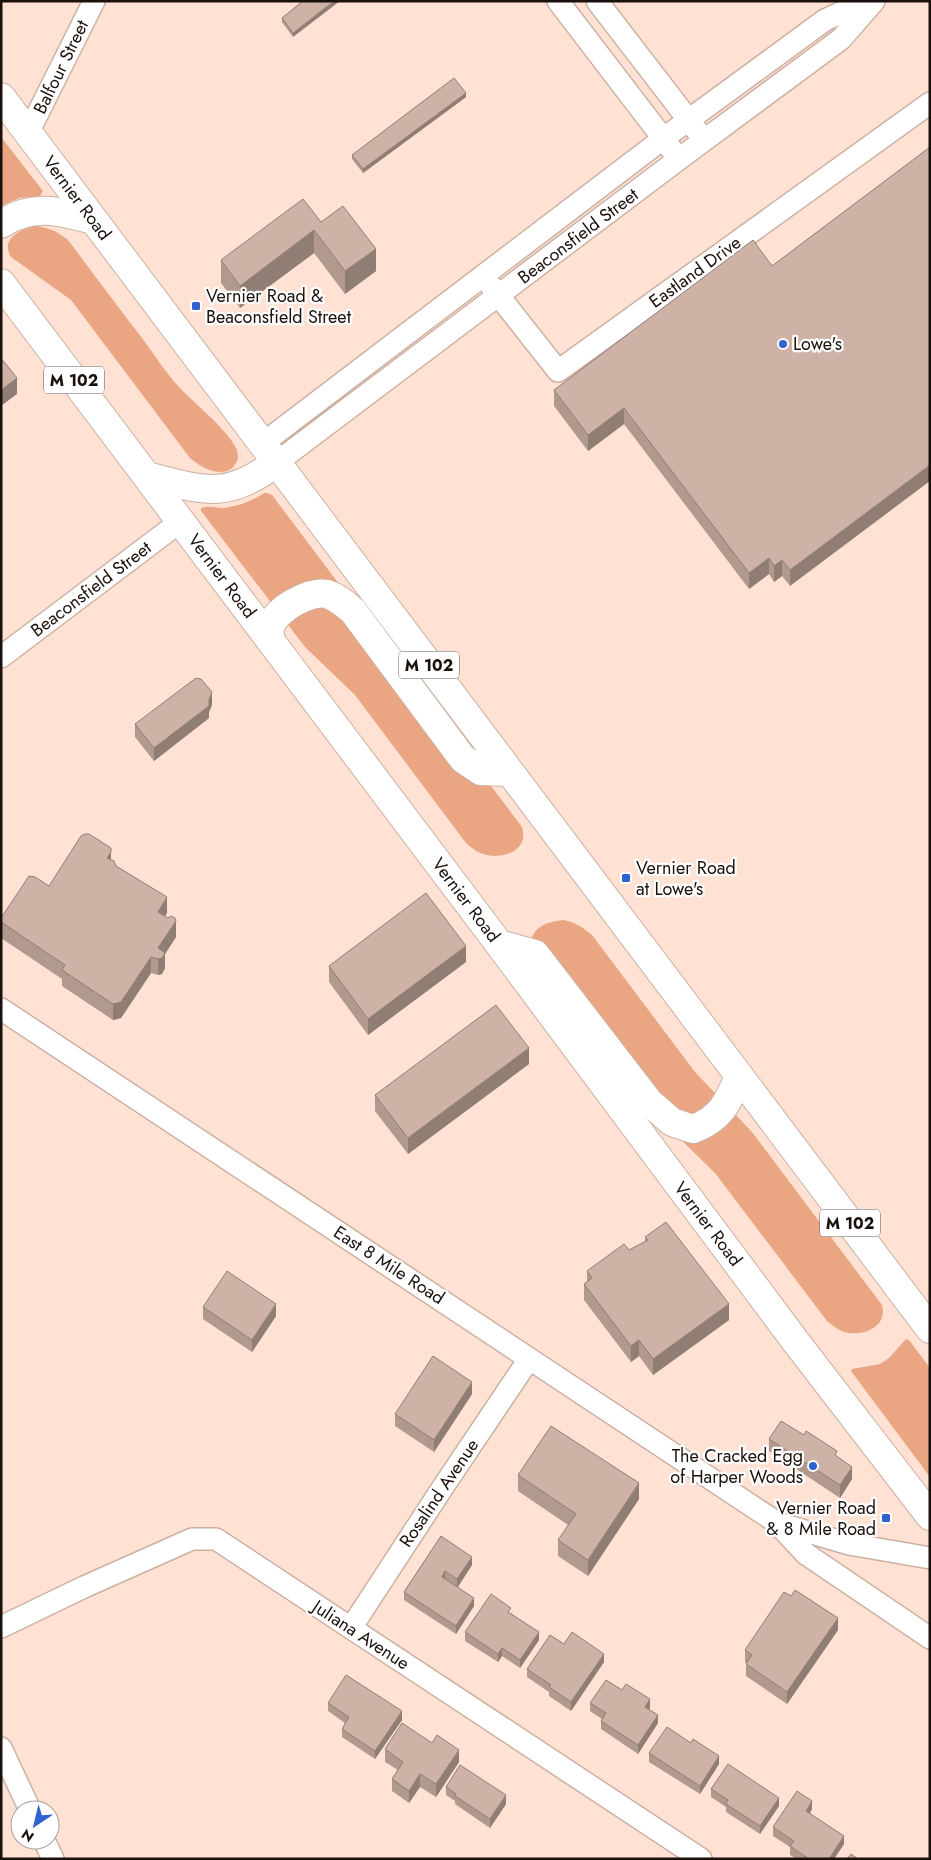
<svg xmlns="http://www.w3.org/2000/svg" width="931" height="1860" font-family="Jost,sans-serif">
	<style>
		.green { fill: #eaa582 }
		.lines { fill: none; stroke-linecap: round; stroke-linejoin: round }
		.minor-casing { stroke: #ccb1a3; stroke-width: 24 }
		.highway-casing { stroke: #ccb1a3; stroke-width: 30 }
		.minor { stroke: #fff; stroke-width: 21 }
		.highway { stroke: #fff; stroke-width: 28 }
		.wall { fill: #b1998e }
		.shaded-wall { fill: #907d74 }
		.building { fill: #ceb2a5; stroke: #907d74 }
		.poi-dot { fill: #3062d1; stroke: #fff; stroke-width: 2 }
		.labels { text-anchor: middle; dominant-baseline: central; stroke-width: 4.5; stroke-linejoin: round; paint-order: stroke }
		.shield { fill: #fff; stroke: #5f5855; stroke-width: 1 }
		.shield-label { font-size: 16px; font-weight: bold; fill: #1a100c }
		.street-label { font-size: 18px; fill: #1a100c; stroke: #fff }
		.poi-label { font-size: 18px; fill: #1a100c; stroke: #fff; text-anchor: start }
	</style>
	<rect width="100%" height="100%" fill="#ffe2d4"/>
	<path class="green" d="M 1,137 L 43,191 L 40,196 L 19,198 L 1,206 Z
		M 36,226 C 50,228 58,232 68,240 C 93,273 117,306 142,338 C 154,354 165,372 179,387 C 195,404 226,428 236,448 C 238,453 239,458 236,463 C 226,481 201,468 190,458 L 71,300 L 11,257 C 0,238 21,229 36,226 Z
		M 264,493 L 267,493 L 272,495 L 522,827 C 530,851 502,860 483,854 C 476,852 471,847 466,843 L 355,695 L 305,647 L 201,511 L 201,508 C 208,505 218,508 225,508 C 240,506 252,501 264,493 Z
		M 563,920 C 575,922 582,927 592,935 L 695,1072 L 752,1132 L 882,1305 C 888,1327 863,1337 844,1332 C 838,1330 832,1325 827,1321 L 715,1173 L 665,1124 L 531,945 C 531,927 547,922 563,920 Z
		M 906,1339 L 909,1340 L 930,1368 L 930,1477 L 851,1371 L 852,1369 L 880,1364 L 889,1358 Z"/>
	<g class="lines">
		<g class="minor-casing">
			<path id="minor" d="M 558,1 L 672,150
				M 597,1 L 697,131
				M 28,133 L 94,1
				M 491,286 L 558,371 L 930,103
				M 262,444 L 664,138 L 825,20 L 866,1
				M 276,463 L 679,159 L 841,39 L 874,1
				M 1,657 L 181,521
				M 1,1009 L 776,1522 L 806,1554 L 930,1638
				M 778,1523 L 849,1544 L 930,1558
				M 1,1627 L 84,1587 L 192,1539 L 216,1539 L 701,1859
				M 351,1628 L 441,1490 L 529,1359
				M 1,1748 L 30,1810
				M 44,1840 L 53,1859"/>
		</g>
		<g class="highway-casing">
			<path id="highway" d="M 1,97 L 930,1329
				M 1,224 C 32,203 60,211 93,220
				M 1,283 L 499,944 L 796,1342 L 930,1516
				M 147,476 C 205,491 225,500 276,463
				M 270,640 C 270,636 269,629 271,625 C 277,609 310,590 327,594 C 337,597 345,604 353,611 L 463,759 L 481,771 L 509,772
				M 499,944 L 535,954 L 649,1102 L 672,1122 L 693,1129 C 721,1119 728,1102 739,1077"/>
		</g>
		<use href="#minor" class="minor"/>
		<use href="#highway" class="highway"/>
	</g>
	<path class="wall" d="M 303,1 L 293,37 L 282,22 L 282,18 Z
		M 466,97 L 363,173 L 352,159 L 352,155 Z
		M 930,147 L 790,586 L 782,576 L 774,582 L 769,574 L 749,589 L 624,424 L 588,451 L 554,406 L 554,390 L 772,266 Z
		M 321,222 L 376,271 L 345,294 L 314,253 L 240,308 L 221,283 L 221,260 Z
		M 212,705 L 209,712 L 209,718 L 154,761 L 135,737 L 135,724 Z
		M 111,860 L 116,866 L 167,913 L 165,916 L 176,937 L 165,954 L 165,968 L 162,974 L 158,975 L 151,973 L 121,1018 L 113,1020 L 62,986 L 62,979 L 1,938 L 1,922 L 49,886 Z
		M 466,962 L 368,1035 L 329,982 L 329,966 Z
		M 529,1064 L 408,1154 L 375,1111 L 375,1095 Z
		M 645,1237 L 729,1320 L 653,1375 L 639,1356 L 631,1362 L 584,1300 L 584,1284 L 587,1282 L 587,1271 L 645,1242 Z
		M 203,1307 L 276,1316 L 252,1352 L 203,1319 Z
		M 472,1394 L 434,1452 L 395,1426 L 395,1414 Z
		M 769,1439 L 837,1457 L 852,1479 L 840,1498 L 769,1451 Z
		M 518,1475 L 639,1499 L 588,1576 L 558,1556 L 558,1540 L 568,1525 L 518,1491 Z
		M 441,1536 L 472,1565 L 458,1587 L 474,1606 L 456,1634 L 404,1600 L 404,1592 Z
		M 511,1613 L 539,1640 L 520,1668 L 502,1656 L 498,1662 L 465,1641 L 465,1632 Z
		M 838,1630 L 787,1704 L 746,1676 L 746,1663 L 745,1662 L 745,1650 Z
		M 604,1662 L 571,1711 L 549,1696 L 549,1692 L 527,1677 L 527,1669 Z
		M 622,1690 L 650,1708 L 649,1709 L 658,1723 L 638,1754 L 601,1729 L 601,1721 L 602,1719 L 590,1711 L 590,1703 Z
		M 328,1703 L 402,1720 L 375,1759 L 342,1737 L 342,1729 L 345,1723 L 328,1711 Z
		M 385,1749 L 459,1762 L 436,1797 L 420,1787 L 409,1803 L 392,1791 L 392,1779 L 398,1770 L 385,1762 Z
		M 649,1753 L 719,1764 L 700,1794 L 649,1762 Z
		M 446,1787 L 506,1804 L 490,1828 L 455,1804 L 455,1801 L 446,1795 Z
		M 711,1789 L 779,1806 L 760,1834 L 726,1812 L 726,1807 L 711,1797 Z
		M 812,1809 L 810,1813 L 844,1844 L 834,1859 L 797,1859 L 790,1855 L 790,1847 L 773,1836 L 773,1827 Z"/>
	<path class="shaded-wall" d="M 334,1 L 340,1 L 293,37 L 293,33 Z
		M 466,93 L 466,97 L 363,173 L 363,169 Z
		M 314,230 L 314,253 L 240,308 L 240,286 Z
		M 376,249 L 376,271 L 345,294 L 345,271 Z
		M 17,378 L 17,394 L 1,406 L 1,390 Z
		M 624,408 L 624,424 L 588,451 L 588,435 Z
		M 930,465 L 930,481 L 790,586 L 790,570 Z
		M 769,558 L 769,574 L 749,589 L 749,573 Z
		M 782,560 L 782,576 L 774,582 L 774,566 Z
		M 212,692 L 212,705 L 209,712 L 209,718 L 154,761 L 154,748 L 209,700 Z
		M 111,852 L 111,868 L 107,858 Z
		M 167,897 L 167,913 L 158,928 L 158,912 Z
		M 176,921 L 176,937 L 165,954 L 165,968 L 162,974 L 158,975 L 158,948 Z
		M 466,946 L 466,962 L 368,1035 L 368,1019 Z
		M 151,957 L 151,973 L 121,1018 L 113,1020 L 113,1004 Z
		M 529,1048 L 529,1064 L 408,1154 L 408,1138 Z
		M 276,1304 L 276,1316 L 252,1352 L 252,1340 Z
		M 729,1304 L 729,1320 L 653,1375 L 653,1359 Z
		M 639,1340 L 639,1356 L 631,1362 L 631,1346 Z
		M 472,1382 L 472,1394 L 434,1452 L 434,1440 Z
		M 852,1467 L 852,1479 L 840,1498 L 840,1485 Z
		M 639,1483 L 639,1499 L 588,1576 L 588,1560 Z
		M 472,1557 L 472,1565 L 457,1588 L 457,1579 Z
		M 445,1571 L 445,1580 L 442,1577 Z
		M 474,1598 L 474,1606 L 456,1634 L 456,1626 Z
		M 838,1618 L 838,1630 L 787,1704 L 787,1692 Z
		M 539,1632 L 539,1640 L 520,1668 L 520,1660 Z
		M 502,1648 L 502,1656 L 498,1662 L 498,1654 Z
		M 604,1654 L 604,1662 L 571,1711 L 571,1702 Z
		M 650,1699 L 650,1708 L 645,1715 L 645,1707 Z
		M 402,1711 L 402,1720 L 375,1759 L 375,1751 Z
		M 658,1715 L 658,1723 L 638,1754 L 638,1745 Z
		M 459,1750 L 459,1762 L 436,1797 L 436,1784 Z
		M 719,1756 L 719,1764 L 700,1794 L 700,1786 Z
		M 420,1774 L 420,1787 L 409,1803 L 409,1791 Z
		M 506,1795 L 506,1804 L 490,1828 L 490,1819 Z
		M 779,1798 L 779,1806 L 760,1834 L 760,1826 Z
		M 812,1801 L 812,1809 L 806,1819 L 806,1811 Z
		M 844,1836 L 844,1844 L 834,1859 L 829,1859 Z"/>
	<path class="building" d="M 303,1 L 334,1 L 293,33 L 282,18 Z
		M 454,78 L 466,93 L 363,169 L 352,155 Z
		M 930,147 L 930,465 L 790,570 L 782,560 L 774,566 L 769,558 L 749,573 L 624,408 L 588,435 L 554,390 L 753,240 L 772,266 Z
		M 303,199 L 321,222 L 343,206 L 376,249 L 345,271 L 314,230 L 240,286 L 221,260 Z
		M 1,358 L 17,378 L 1,390 Z
		M 196,678 L 201,679 L 212,692 L 209,700 L 209,706 L 154,748 L 135,724 Z
		M 85,834 L 89,834 L 111,848 L 111,852 L 107,858 L 114,861 L 116,866 L 167,897 L 158,912 L 168,918 L 171,916 L 175,918 L 176,921 L 158,948 L 165,953 L 162,958 L 158,959 L 151,957 L 121,1002 L 113,1004 L 62,970 L 65,965 L 1,922 L 1,918 L 29,876 L 35,877 L 49,886 L 81,836 Z
		M 426,893 L 466,946 L 368,1019 L 329,966 Z
		M 496,1005 L 529,1048 L 408,1138 L 375,1095 Z
		M 666,1222 L 729,1304 L 653,1359 L 639,1340 L 631,1346 L 584,1284 L 592,1278 L 587,1271 L 624,1244 L 629,1250 L 648,1240 L 645,1237 Z
		M 227,1271 L 276,1304 L 252,1340 L 203,1307 Z
		M 433,1356 L 472,1382 L 434,1440 L 395,1414 Z
		M 781,1421 L 804,1435 L 806,1431 L 837,1451 L 835,1455 L 852,1467 L 840,1485 L 769,1439 Z
		M 551,1426 L 639,1483 L 588,1560 L 558,1540 L 576,1514 L 518,1475 Z
		M 441,1536 L 472,1557 L 457,1579 L 445,1571 L 442,1577 L 474,1598 L 456,1626 L 404,1592 Z
		M 795,1590 L 838,1618 L 787,1692 L 746,1664 L 752,1655 L 745,1650 L 784,1592 L 791,1596 Z
		M 491,1594 L 511,1608 L 508,1612 L 539,1632 L 520,1660 L 502,1648 L 498,1654 L 465,1632 Z
		M 572,1632 L 604,1654 L 571,1702 L 549,1687 L 551,1685 L 527,1669 L 550,1635 L 564,1644 Z
		M 346,1675 L 402,1711 L 375,1751 L 342,1729 L 349,1717 L 328,1703 Z
		M 606,1680 L 622,1690 L 626,1684 L 650,1699 L 645,1707 L 658,1715 L 638,1745 L 601,1721 L 606,1713 L 590,1703 Z
		M 402,1723 L 432,1743 L 437,1735 L 459,1750 L 436,1784 L 420,1774 L 409,1791 L 392,1779 L 403,1762 L 385,1749 Z
		M 667,1727 L 691,1743 L 693,1739 L 719,1756 L 700,1786 L 649,1753 Z
		M 728,1764 L 779,1798 L 760,1826 L 726,1804 L 728,1800 L 711,1789 Z
		M 460,1765 L 506,1795 L 490,1819 L 455,1796 L 456,1794 L 446,1787 Z
		M 797,1791 L 812,1801 L 806,1811 L 844,1836 L 829,1859 L 809,1859 L 790,1846 L 794,1841 L 773,1827 Z
		M 851,1854 L 858,1859 L 847,1859 Z"/>
	<g class="poi-dot">
		<rect x="191" y="301" width="10" height="10" rx="2.5"/>
		<circle cx="783" cy="344" r="5"/>
		<rect x="621" y="873" width="10" height="10" rx="2.5"/>
		<circle cx="813" cy="1466" r="5"/>
		<rect x="881" y="1513" width="10" height="10" rx="2.5"/>
	</g>
	<g class="labels">
		<g class="shield">
			<rect x="44" y="366.5" width="60" height="27" rx="4"/>
			<rect x="399" y="651.5" width="60" height="27" rx="4"/>
			<rect x="820" y="1209.5" width="60" height="27" rx="4"/>
		</g>
		<g class="shield-label">
			<text x="74" y="380">M 102</text>
			<text x="429" y="665">M 102</text>
			<text x="850" y="1223">M 102</text>
		</g>
		<g class="street-label">
			<text transform="translate(61 67) rotate(-64)">Balfour Street</text>
			<text transform="translate(77 198) rotate(53)">Vernier Road</text>
			<text transform="translate(578 236) rotate(-37)">Beaconsfield Street</text>
			<text transform="translate(695 272) rotate(-36)">Eastland Drive</text>
			<text transform="translate(222 576) rotate(53)">Vernier Road</text>
			<text transform="translate(91 589) rotate(-37)">Beaconsfield Street</text>
			<text transform="translate(466 900) rotate(53)">Vernier Road</text>
			<text transform="translate(708 1224) rotate(53)">Vernier Road</text>
			<text transform="translate(389 1265) rotate(33)">East 8 Mile Road</text>
			<text transform="translate(439 1493) rotate(-56)">Rosalind Avenue</text>
			<text transform="translate(361 1635) rotate(33)">Juliana Avenue</text>
		</g>
		<g class="poi-label">
			<text x="206" y="296">Vernier Road &amp;<tspan x="206" dy="21">Beaconsfield Street</tspan></text>
			<text x="793" y="344">Lowe's</text>
			<text x="636" y="868">Vernier Road<tspan x="636" dy="21">at Lowe's</tspan></text>
			<text x="803" y="1456" text-anchor="end">The Cracked Egg<tspan x="803" dy="21">of Harper Woods</tspan></text>
			<text x="876" y="1508" text-anchor="end">Vernier Road<tspan x="876" dy="21">&amp; 8 Mile Road</tspan></text>
		</g>
	</g>
	<rect width="931" height="1860" fill="none" stroke="#1a100c" stroke-width="5"/>
	<g transform="translate(35 1825) rotate(215)"><circle r="24" fill="#ffffff" stroke="#a39f9e"/>
	<path d="M0-4L9 19L0 12L-9 19Z" fill="#3062d1"/>
	<text y="-8" font-size="14" font-weight="bold" text-anchor="middle" fill="#1a100c">N</text>
	</g>
</svg>
